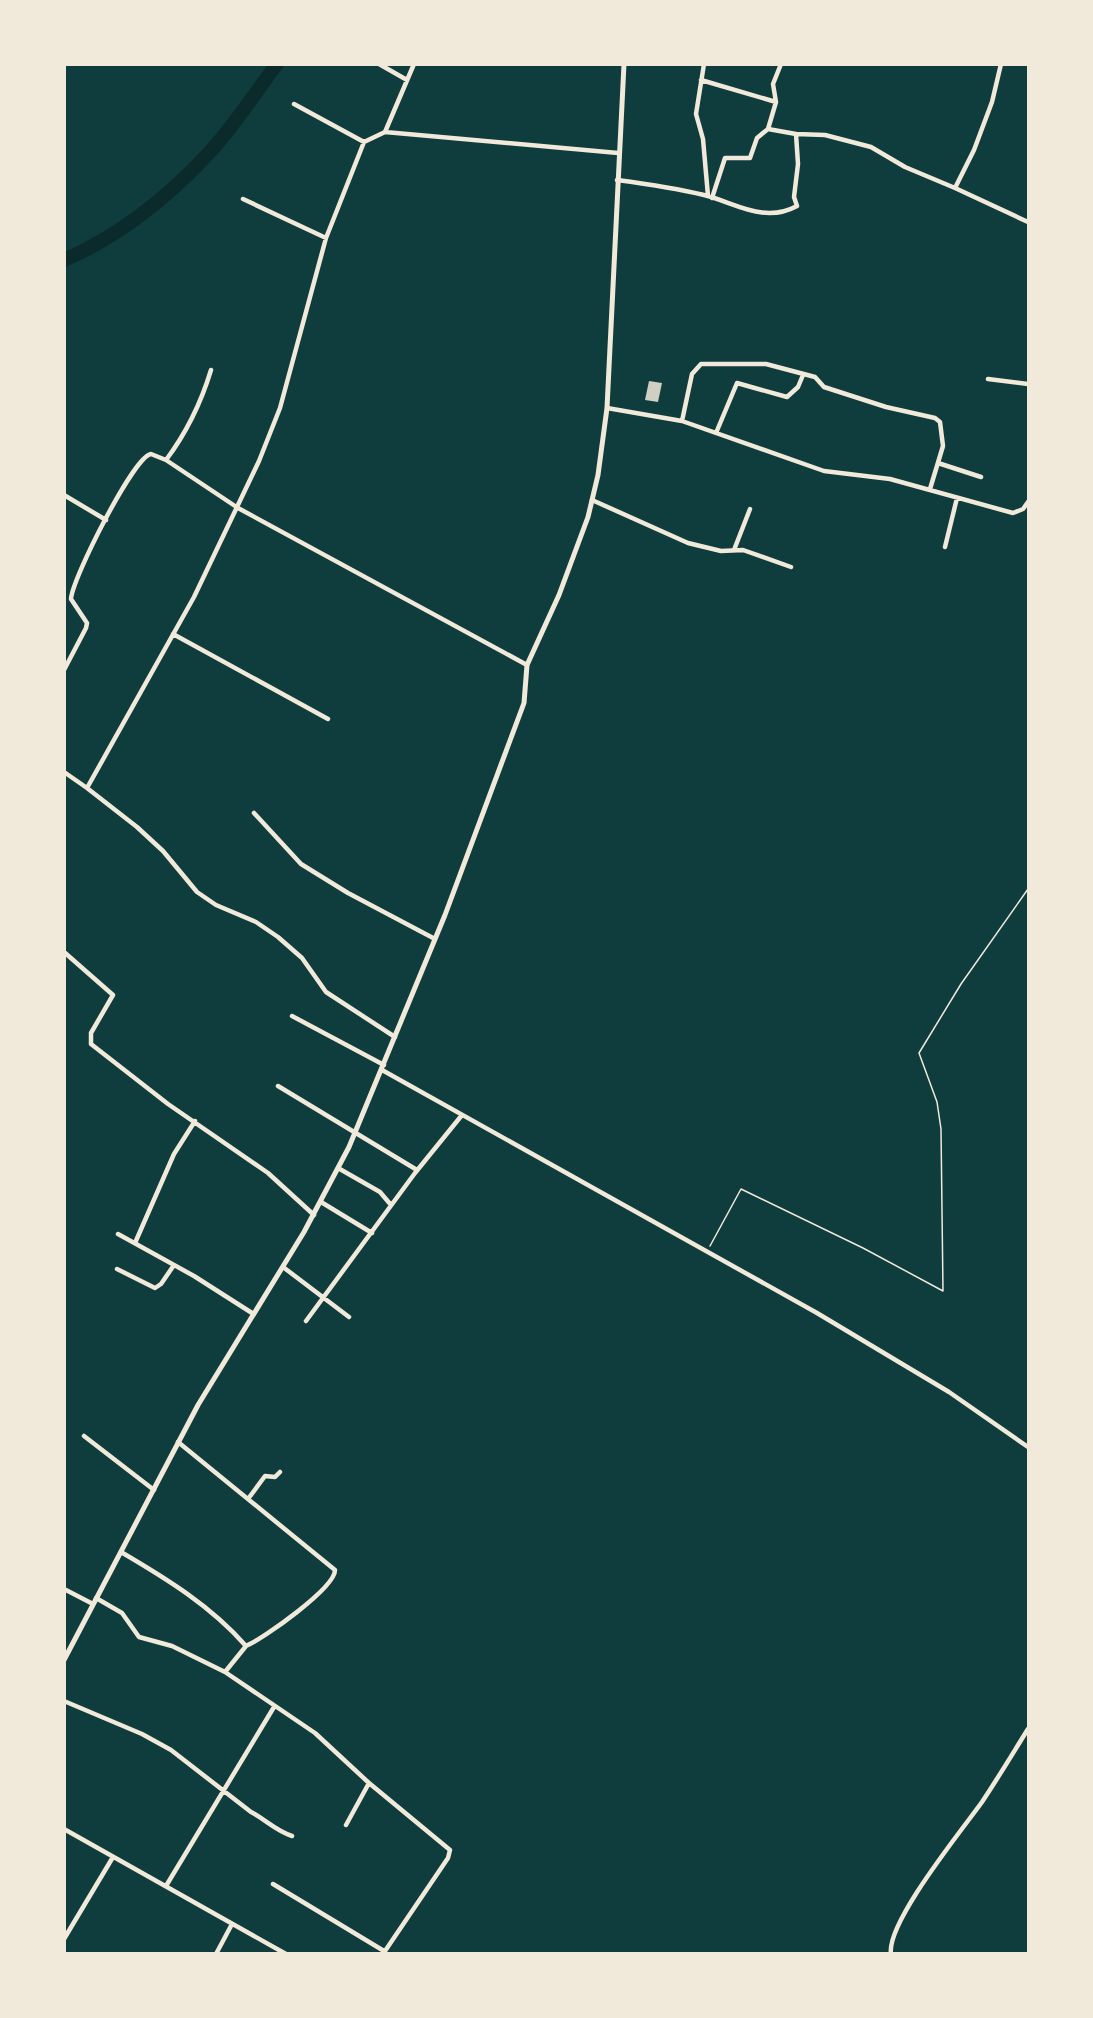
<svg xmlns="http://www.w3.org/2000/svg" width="1093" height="2018" font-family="Montserrat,sans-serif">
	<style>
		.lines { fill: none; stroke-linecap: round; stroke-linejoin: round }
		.river { stroke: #0a2a2b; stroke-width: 14 }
		.building { fill: #cfcfc3 }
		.path { stroke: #f1e9da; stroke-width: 1.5 }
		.minor { stroke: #f1e9da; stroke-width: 4.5 }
		.tertiary { stroke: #f1e9da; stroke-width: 5 }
	</style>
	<rect width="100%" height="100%" fill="#0f3d3e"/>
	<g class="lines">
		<path class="river" d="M 64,260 C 118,237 168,197 207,155 C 233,128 254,94 277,64"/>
	</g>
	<path class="building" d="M 649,381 L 662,383 L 658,402 L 645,400 Z"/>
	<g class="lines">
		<path class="path" d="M 710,1246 L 741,1189 L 863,1248 L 943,1291 L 941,1129 L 937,1102 L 919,1053 L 961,984 L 1028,889"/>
		<path class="minor" d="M 379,64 L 407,80
			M 704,64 L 696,114 L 703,139 L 708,196
			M 701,80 L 776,102
			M 294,104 L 364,142
			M 768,129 L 796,134
			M 385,132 L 414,64
			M 617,180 C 647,184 675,188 704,195 C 736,203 764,224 797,206 L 794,197 L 798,164 L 796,134 L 825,135 L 871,147 L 905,167 L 955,188 L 974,150 L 992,102 L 1001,64
			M 955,188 L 1028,222
			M 712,198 L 725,158 L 750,158 L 757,138 L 768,129 L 776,102 L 773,84 L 781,64
			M 243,199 L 326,238
			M 988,379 L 1028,384
			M 607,408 L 682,421 L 824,471 L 890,479 L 1013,513 L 1023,509 L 1028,502
			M 682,421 L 692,374 L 701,364 L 766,364 L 815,377 L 824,387 L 886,407 L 935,418 L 940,422 L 943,446 L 930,489
			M 716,433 L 737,383 L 787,397 L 798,387 L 803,375
			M 166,460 L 238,508 L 527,665
			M 938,463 L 981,477
			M 64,495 L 106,520
			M 592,500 L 688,543 L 721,551 L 743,550 L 791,567
			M 945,547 L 957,498
			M 734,550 L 750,509
			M 173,634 L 328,719
			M 64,670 L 86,628 L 87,623 L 71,599 C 72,579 134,456 151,454 L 166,460 C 187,432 201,403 211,370
			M 64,772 L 87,788
			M 254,813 L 301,864 L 348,893 L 435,939
			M 64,952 L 113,995 L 91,1033 L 91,1044 L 168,1104 L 268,1173 L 314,1215
			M 292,1016 L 384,1065
			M 395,1037 L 326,992 L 302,958 L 278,937 L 256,922 L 216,905 L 197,892 L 163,851 L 137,827 L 87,788 L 194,597 L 259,461 L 280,408 L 326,238 L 364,142 L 385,132 L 618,153
			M 382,1070 L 817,1313 L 949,1392 L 1028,1447
			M 278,1086 L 417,1170
			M 338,1168 L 380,1192 L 391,1205
			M 321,1202 L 372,1233
			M 118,1234 L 194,1276 L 252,1313
			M 135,1243 L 174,1154 L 195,1121
			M 283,1267 L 349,1317
			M 117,1269 L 155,1288 L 161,1284 L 174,1265
			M 306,1321 L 415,1173 L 462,1115
			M 84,1436 L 154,1490
			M 178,1442 L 335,1570 C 335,1588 263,1639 246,1646
			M 248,1499 L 265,1476 L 275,1477 L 280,1472
			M 121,1552 C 167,1579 211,1606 246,1646 L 225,1672 L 315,1733 L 369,1783 L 450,1850 L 448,1858 L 383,1954
			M 64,1589 L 93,1604
			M 96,1598 L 122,1613 L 139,1637 L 172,1646 L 225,1672
			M 64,1701 L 142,1734 L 171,1750 L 251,1812 C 266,1820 276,1831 292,1836
			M 346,1825 L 369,1783
			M 64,1829 L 286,1954
			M 273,1884 L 384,1951
			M 166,1886 L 274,1707
			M 64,1939 L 113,1857
			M 216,1954 L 232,1924
			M 891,1954 C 886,1923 962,1830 982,1802 C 998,1778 1013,1753 1028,1729"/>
		<path class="tertiary" d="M 64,1660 L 198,1405 L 304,1232 L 349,1147 L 445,915 L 524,703 L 527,665 L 559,595 L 588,517 L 598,475 L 607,408 L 624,64"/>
	</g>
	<rect width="1093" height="2018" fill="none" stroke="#f1e9da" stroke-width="132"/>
</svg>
